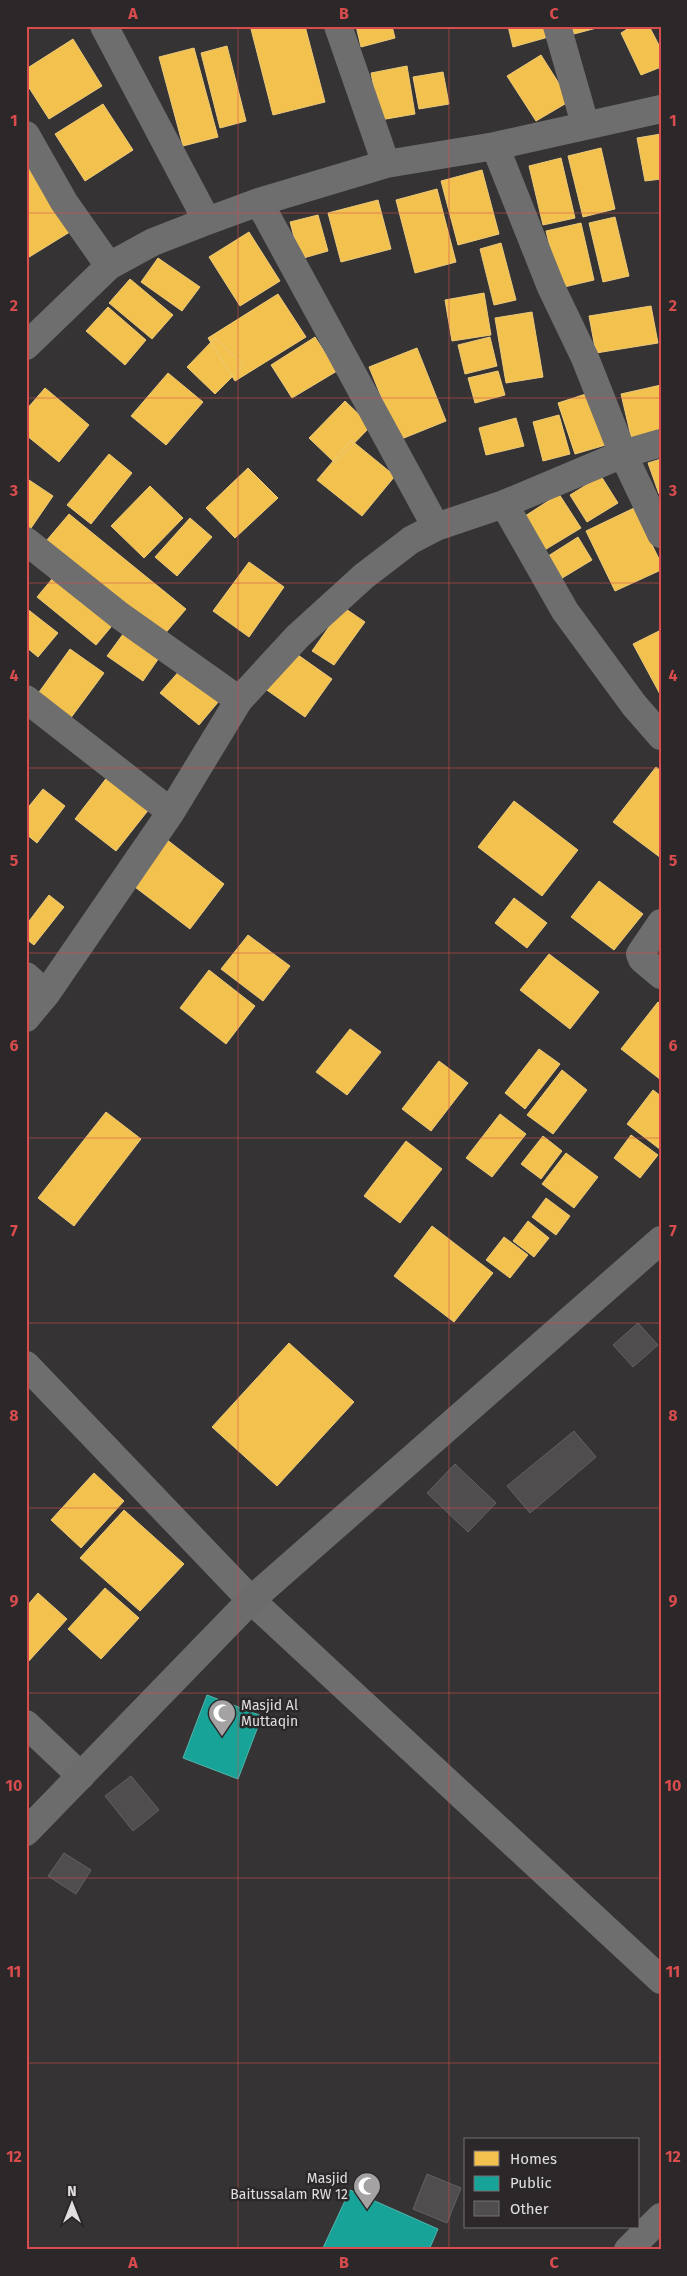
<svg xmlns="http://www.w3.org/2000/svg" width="687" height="2276" font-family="'Fira Sans',sans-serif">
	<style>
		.homes { fill: #f2c14e; stroke: #edca7a }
		.public { fill: #17a398; stroke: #53b5ad }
		.building { fill: #4f4d4e; stroke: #636262 }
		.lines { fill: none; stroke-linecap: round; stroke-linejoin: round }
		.street { stroke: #6f6e6f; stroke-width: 28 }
		.highway { stroke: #6c6c6c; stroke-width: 28 }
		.grid { fill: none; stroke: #d84c4d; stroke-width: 1; stroke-opacity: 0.55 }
		.labels { text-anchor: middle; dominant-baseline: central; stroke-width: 5; stroke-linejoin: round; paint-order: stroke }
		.poi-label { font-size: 14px; fill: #e0dedf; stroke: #2c282a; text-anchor: start }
		.neatline { fill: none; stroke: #d84c4d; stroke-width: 2 }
		.grid-label { font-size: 16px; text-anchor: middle; font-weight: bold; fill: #d84c4d }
	</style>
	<rect width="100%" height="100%" fill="#353334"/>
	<path class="homes" d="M 260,26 L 305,26 L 325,102 L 273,115 L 251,29 Z
		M 356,26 L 392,26 L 395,38 L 361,47 Z
		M 508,26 L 549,26 L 552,36 L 513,47 Z
		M 572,26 L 604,26 L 574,34 Z
		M 632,26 L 649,26 L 661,49 L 661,67 L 641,75 L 621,33 Z
		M 73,39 L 102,86 L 49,119 L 26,83 L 26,69 Z
		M 227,46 L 246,121 L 220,128 L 201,53 Z
		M 194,48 L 218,137 L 183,146 L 159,57 Z
		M 541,55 L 570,101 L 536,121 L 507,76 Z
		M 407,66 L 415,114 L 380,120 L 371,73 Z
		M 443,72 L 449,104 L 419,109 L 413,77 Z
		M 103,104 L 133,150 L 85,181 L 55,134 Z
		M 661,134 L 661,179 L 645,181 L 637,138 Z
		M 601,148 L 615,209 L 583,217 L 568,156 Z
		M 561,158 L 575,218 L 543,225 L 529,166 Z
		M 32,165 L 73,230 L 26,259 L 26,168 Z
		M 482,170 L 499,234 L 458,245 L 441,181 Z
		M 437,189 L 456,262 L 415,273 L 396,200 Z
		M 378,200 L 391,249 L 341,262 L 328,213 Z
		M 318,215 L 328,251 L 300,259 L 290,222 Z
		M 615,217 L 629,276 L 603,282 L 589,223 Z
		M 581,223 L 594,280 L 560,288 L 546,231 Z
		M 249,232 L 280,281 L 240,306 L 209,257 Z
		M 501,243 L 516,300 L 494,305 L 480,249 Z
		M 158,258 L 200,287 L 182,311 L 141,282 Z
		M 130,279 L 173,315 L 152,339 L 109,303 Z
		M 484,293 L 491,335 L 452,341 L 445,300 Z
		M 278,294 L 306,337 L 235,381 L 208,338 Z
		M 651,306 L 658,343 L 596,353 L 589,316 Z
		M 108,307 L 146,340 L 125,365 L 86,331 Z
		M 532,312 L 543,377 L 506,383 L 495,318 Z
		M 315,337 L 337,371 L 292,398 L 271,365 Z
		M 490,337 L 497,366 L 465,374 L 458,345 Z
		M 215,338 L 244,365 L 215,394 L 187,367 Z
		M 417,348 L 446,421 L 399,440 L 369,367 Z
		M 498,371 L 505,395 L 475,403 L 468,378 Z
		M 168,373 L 203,402 L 166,445 L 131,416 Z
		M 661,385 L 661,438 L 633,445 L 621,394 Z
		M 45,388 L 89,425 L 59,462 L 26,435 L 26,410 Z
		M 592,392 L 609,444 L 575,454 L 558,403 Z
		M 345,401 L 371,426 L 335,463 L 309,438 Z
		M 559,415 L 570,454 L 543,461 L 533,422 Z
		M 516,418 L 524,446 L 486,455 L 479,428 Z
		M 351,440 L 395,476 L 362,516 L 317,480 Z
		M 109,454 L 132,473 L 91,524 L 67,505 Z
		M 661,459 L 661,494 L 659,494 L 648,463 Z
		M 248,468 L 278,498 L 235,538 L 206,508 Z
		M 601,476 L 618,503 L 587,522 L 570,495 Z
		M 26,478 L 53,496 L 29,531 L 26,529 Z
		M 150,486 L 183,518 L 144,558 L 111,526 Z
		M 559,494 L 581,528 L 543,551 L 522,518 Z
		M 634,508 L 661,563 L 661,570 L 615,591 L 586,531 Z
		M 69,514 L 186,609 L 163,636 L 47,540 Z
		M 190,518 L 212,537 L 177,576 L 155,557 Z
		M 578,537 L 592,560 L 559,580 L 545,558 Z
		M 249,562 L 284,587 L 249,637 L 213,611 Z
		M 57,573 L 116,621 L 96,645 L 37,597 Z
		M 343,607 L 365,622 L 334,665 L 312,651 Z
		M 26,608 L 58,633 L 38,657 L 26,647 Z
		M 126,630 L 161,655 L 143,681 L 107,656 Z
		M 661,630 L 661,696 L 633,644 Z
		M 70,649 L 104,673 L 70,719 L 37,695 Z
		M 291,650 L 332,679 L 305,717 L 264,688 Z
		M 181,669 L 219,701 L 199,725 L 160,693 Z
		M 656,767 L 661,771 L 661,858 L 613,822 Z
		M 108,776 L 150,808 L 116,851 L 75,819 Z
		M 43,789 L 65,806 L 37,843 L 26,834 L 26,810 Z
		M 514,801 L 578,850 L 542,896 L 478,847 Z
		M 166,839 L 224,884 L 190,929 L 131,884 Z
		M 599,881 L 643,914 L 614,950 L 571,917 Z
		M 49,895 L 64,907 L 34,945 L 26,939 L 26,925 Z
		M 514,898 L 547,923 L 527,948 L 495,923 Z
		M 248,935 L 290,966 L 263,1001 L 221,969 Z
		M 549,954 L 599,992 L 570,1029 L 520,990 Z
		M 209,970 L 255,1006 L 226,1044 L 180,1008 Z
		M 658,1002 L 661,1004 L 661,1080 L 621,1049 Z
		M 350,1029 L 381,1052 L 347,1095 L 316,1072 Z
		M 539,1049 L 560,1064 L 525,1109 L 505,1093 Z
		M 439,1061 L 468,1083 L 431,1131 L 402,1109 Z
		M 562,1070 L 587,1090 L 553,1134 L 527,1115 Z
		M 653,1090 L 661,1096 L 661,1150 L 627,1124 Z
		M 106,1112 L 141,1139 L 74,1226 L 38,1198 Z
		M 500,1114 L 526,1134 L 492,1177 L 466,1158 Z
		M 631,1135 L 658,1155 L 640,1178 L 614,1158 Z
		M 543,1136 L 562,1151 L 541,1179 L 521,1164 Z
		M 406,1141 L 442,1169 L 400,1223 L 364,1196 Z
		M 566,1153 L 598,1177 L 574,1208 L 542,1184 Z
		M 546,1198 L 570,1216 L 556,1235 L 532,1217 Z
		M 528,1221 L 549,1238 L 534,1257 L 513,1241 Z
		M 432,1226 L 493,1273 L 454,1322 L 394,1276 Z
		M 504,1237 L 528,1255 L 510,1278 L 486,1260 Z
		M 289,1343 L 354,1402 L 277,1486 L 212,1427 Z
		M 94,1473 L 124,1501 L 81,1548 L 51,1520 Z
		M 124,1510 L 184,1564 L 140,1611 L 80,1558 Z
		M 105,1588 L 139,1618 L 101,1659 L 68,1629 Z
		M 38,1593 L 67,1619 L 28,1662 L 26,1607 Z"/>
	<path class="public" d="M 207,1695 L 262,1716 L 238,1779 L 183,1758 Z
		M 350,2190 L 438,2229 L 429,2250 L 322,2250 Z"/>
	<path class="building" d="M 638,1323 L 658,1345 L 633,1367 L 613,1345 Z
		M 574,1431 L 596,1457 L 530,1513 L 507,1486 Z
		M 455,1464 L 496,1503 L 468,1532 L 427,1493 Z
		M 131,1776 L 159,1810 L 133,1831 L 105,1796 Z
		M 64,1853 L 91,1870 L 76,1894 L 48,1876 Z
		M 427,2174 L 461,2188 L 447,2223 L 413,2209 Z"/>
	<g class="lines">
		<path class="street" d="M 104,26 L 207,221
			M 338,26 L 386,164
			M 557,26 L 585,124
			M 26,135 L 64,202 L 109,266
			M 495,146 L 551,287 L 585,358 L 623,454 L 661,534
			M 259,202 L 436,527
			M 26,346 L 109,266 L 153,242 L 207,221 L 259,202 L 386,164 L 495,146 L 661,109
			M 504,504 L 565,611 L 634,705 L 661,736
			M 26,541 L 119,615 L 239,700
			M 26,699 L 171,812
			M 661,923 L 640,954 L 642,959 L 661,975
			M 26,976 L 46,994
			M 26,1018 L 46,994 L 171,812 L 239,700 L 298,636 L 364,576 L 411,540 L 436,527 L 504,504 L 623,454 L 661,443
			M 26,1365 L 251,1600 L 661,1980
			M 26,1724 L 81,1776
			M 628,2250 L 661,2217"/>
		<path class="highway" d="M 26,1832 L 251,1600 L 661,1240"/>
	</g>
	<path class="grid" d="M 238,26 L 238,2250M 449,26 L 449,2250M 26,213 L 661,213M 26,398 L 661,398M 26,583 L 661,583M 26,768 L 661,768M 26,953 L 661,953M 26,1138 L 661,1138M 26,1323 L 661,1323M 26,1508 L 661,1508M 26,1693 L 661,1693M 26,1878 L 661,1878M 26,2063 L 661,2063"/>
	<defs>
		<g id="mosque-pin" transform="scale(1.4375)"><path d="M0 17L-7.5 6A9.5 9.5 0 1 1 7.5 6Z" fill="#a4a2a3" stroke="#2c282a"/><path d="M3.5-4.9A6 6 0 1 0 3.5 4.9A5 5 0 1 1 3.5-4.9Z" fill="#fff"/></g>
	</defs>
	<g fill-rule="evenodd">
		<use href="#mosque-pin" x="222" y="1713"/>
		<use href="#mosque-pin" x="367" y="2186"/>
	</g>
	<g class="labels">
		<g class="poi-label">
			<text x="241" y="1705">Masjid Al<tspan x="241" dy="16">Muttaqin</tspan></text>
			<text x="348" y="2178" text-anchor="end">Masjid<tspan x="348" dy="16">Baitussalam RW 12</tspan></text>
		</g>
	</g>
	<rect width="687" height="2276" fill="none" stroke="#2c282a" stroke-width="55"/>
	<rect x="464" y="2138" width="175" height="90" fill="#2c282a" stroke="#747172"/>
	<rect x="474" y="2151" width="25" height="15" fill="#f2c14e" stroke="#747172"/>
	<text x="510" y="2164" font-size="15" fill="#e0dedf">Homes</text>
	<rect x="474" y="2176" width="25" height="15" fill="#17a398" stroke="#747172"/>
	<text x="510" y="2188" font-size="15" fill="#e0dedf">Public</text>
	<rect x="474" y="2201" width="25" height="15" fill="#4f4d4e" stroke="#747172"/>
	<text x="510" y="2214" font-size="15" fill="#e0dedf">Other</text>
	<g transform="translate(72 2204)" stroke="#2c282a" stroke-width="4" paint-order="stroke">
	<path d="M0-4L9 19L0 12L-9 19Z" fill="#e0dedf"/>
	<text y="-8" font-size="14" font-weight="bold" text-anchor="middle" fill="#e0dedf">N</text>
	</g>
	<rect x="28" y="28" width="632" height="2220" class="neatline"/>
	<g class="grid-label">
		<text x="133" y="19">A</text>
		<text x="344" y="19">B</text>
		<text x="554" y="19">C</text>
		<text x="14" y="126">1</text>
		<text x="673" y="126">1</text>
		<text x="14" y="311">2</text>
		<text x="673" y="311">2</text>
		<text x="14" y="496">3</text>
		<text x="673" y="496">3</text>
		<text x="14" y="681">4</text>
		<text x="673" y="681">4</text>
		<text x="14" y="866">5</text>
		<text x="673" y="866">5</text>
		<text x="14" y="1051">6</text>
		<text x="673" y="1051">6</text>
		<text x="14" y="1236">7</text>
		<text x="673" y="1236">7</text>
		<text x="14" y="1421">8</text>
		<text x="673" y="1421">8</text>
		<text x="14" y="1606">9</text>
		<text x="673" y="1606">9</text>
		<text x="14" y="1791">10</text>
		<text x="673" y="1791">10</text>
		<text x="14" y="1977">11</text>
		<text x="673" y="1977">11</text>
		<text x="14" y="2162">12</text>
		<text x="673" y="2162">12</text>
		<text x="133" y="2268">A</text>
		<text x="344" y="2268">B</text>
		<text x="554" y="2268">C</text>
	</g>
</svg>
